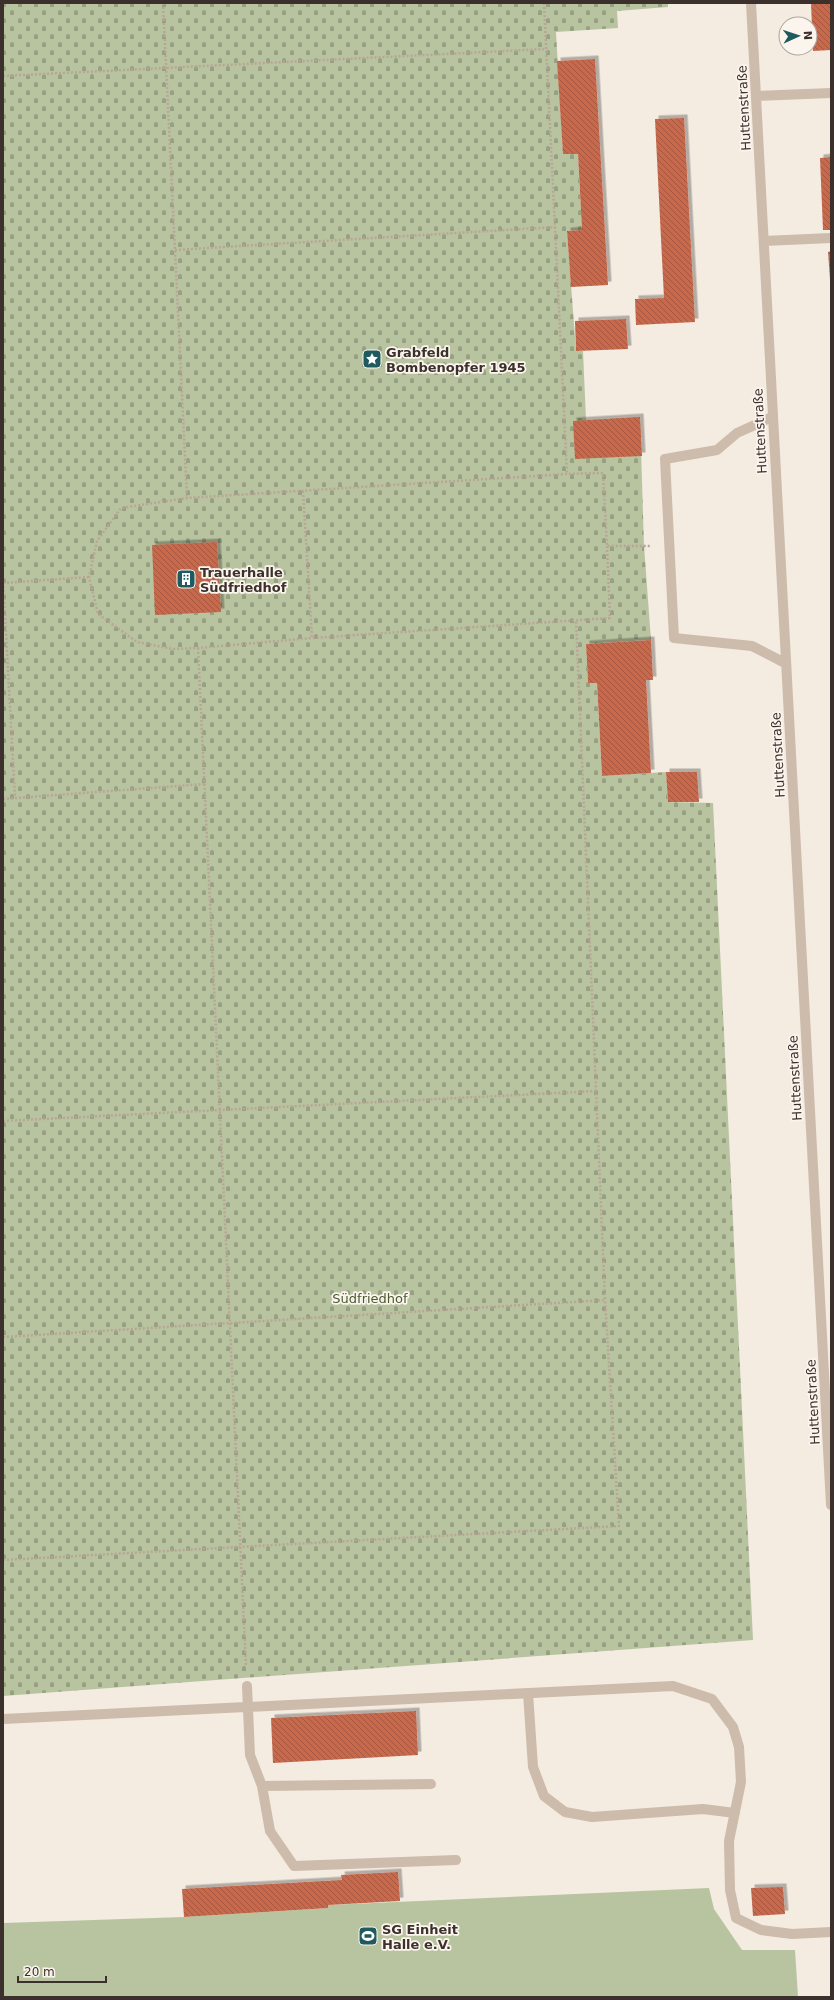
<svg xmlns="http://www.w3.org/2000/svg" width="834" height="2000" font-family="'DejaVu Sans',sans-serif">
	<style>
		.green { fill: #b8c4a0 }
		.cemetery { fill: url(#cemetery-stones) }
		.building { fill: url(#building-back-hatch); filter: url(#shadow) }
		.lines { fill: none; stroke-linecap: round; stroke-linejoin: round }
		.path { stroke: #b9a596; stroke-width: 2.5; stroke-dasharray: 2 2; stroke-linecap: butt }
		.minor { stroke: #cdbbac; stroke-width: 10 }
		.labels { text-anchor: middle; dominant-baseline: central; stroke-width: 3.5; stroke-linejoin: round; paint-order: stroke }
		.street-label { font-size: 13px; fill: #3b302b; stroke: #fbf5ee }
		.poi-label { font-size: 13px; font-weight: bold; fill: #3b302b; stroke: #fbf5ee; text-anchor: start }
		.park-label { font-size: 13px; fill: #4a5a2e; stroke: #fbf5ee }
	</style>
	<defs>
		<pattern id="cemetery-stones" width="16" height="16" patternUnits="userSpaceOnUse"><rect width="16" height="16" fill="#b8c4a0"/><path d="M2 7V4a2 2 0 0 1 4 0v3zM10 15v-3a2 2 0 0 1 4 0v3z" fill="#97a083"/></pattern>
		<pattern id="building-back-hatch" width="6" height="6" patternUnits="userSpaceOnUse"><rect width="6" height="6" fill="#c8694b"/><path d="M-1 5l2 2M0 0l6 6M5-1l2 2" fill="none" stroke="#a4573f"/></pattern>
		<filter id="shadow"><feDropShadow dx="3.5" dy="-3.5" stdDeviation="0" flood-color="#0004"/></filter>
	</defs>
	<rect width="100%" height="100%" fill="#f4ebe1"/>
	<path class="green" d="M 709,1888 L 714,1909 L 742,1950 L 795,1950 L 798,1997 L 3,1997 L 3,1923 L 184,1917 L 328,1908 L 328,1905 Z"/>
	<path class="cemetery" d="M 3,3 L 668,3 L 668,7 L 617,11 L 618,28 L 556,32 L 563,154 L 578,154 L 582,230 L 567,231 L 576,351 L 583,351 L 586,420 L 640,417 L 644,546 L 651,640 L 586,644 L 588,683 L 597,683 L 602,776 L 666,772 L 668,802 L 713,803 L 753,1640 L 3,1696 Z"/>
	<path class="building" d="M 811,3 L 831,3 L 831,50 L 813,51 Z
		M 595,59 L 608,285 L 571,287 L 567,231 L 582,230 L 578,154 L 563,154 L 557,61 Z
		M 684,118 L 695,322 L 636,325 L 635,299 L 664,298 L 655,119 Z
		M 831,157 L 831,230 L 823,230 L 820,158 Z
		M 831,251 L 831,279 L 830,279 L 828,252 Z
		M 626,319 L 628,349 L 576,351 L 575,321 Z
		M 640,417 L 642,456 L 575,459 L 573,421 Z
		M 217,542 L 221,612 L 155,615 L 152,545 Z
		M 651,640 L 653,680 L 646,680 L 651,773 L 602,776 L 597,683 L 588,683 L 586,644 Z
		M 666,772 L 697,772 L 699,802 L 668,802 Z
		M 416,1711 L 418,1755 L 273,1763 L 271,1718 Z
		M 398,1872 L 400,1901 L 328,1905 L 328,1908 L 184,1917 L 182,1889 L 342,1880 L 341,1875 Z
		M 783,1887 L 785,1914 L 753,1916 L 751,1888 Z"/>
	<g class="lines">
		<path class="path" d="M 163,3 L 187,498
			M 544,3 L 567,474
			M 3,76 L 546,49
			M 175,250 L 555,227
			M 303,491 L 312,638
			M 607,546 L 610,618 L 312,638 L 198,648 L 173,649 L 137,642 L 98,614 L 89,577 L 97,541 L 121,508 L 187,498 L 567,474 L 603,473 L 607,546 L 650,546
			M 3,578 L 15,798
			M 3,583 L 89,577
			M 198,648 L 246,1666
			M 3,799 L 204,784
			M 3,1121 L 596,1091
			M 3,1337 L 605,1300 L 576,620
			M 3,1560 L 619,1526 L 605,1300"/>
		<path class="minor" d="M 751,3 L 831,1505
			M 756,96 L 831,93
			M 764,241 L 831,238
			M 772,417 L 737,433 L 717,450 L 665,459 L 674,638 L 752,646 L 785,663
			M 247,1686 L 250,1755 L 262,1786 L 270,1831 L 294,1866 L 456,1860
			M 528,1693 L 533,1767 L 544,1796 L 565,1812 L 592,1817 L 703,1809 L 735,1813
			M 3,1719 L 673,1686 L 712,1699 L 733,1727 L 739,1747 L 741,1782 L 729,1841 L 730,1890 L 736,1918 L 761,1930 L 792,1934 L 831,1932
			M 262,1786 L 431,1784"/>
	</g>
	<defs>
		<g id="sight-square" transform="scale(1)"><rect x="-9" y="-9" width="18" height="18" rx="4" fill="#1f5a5e" stroke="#fbf5ee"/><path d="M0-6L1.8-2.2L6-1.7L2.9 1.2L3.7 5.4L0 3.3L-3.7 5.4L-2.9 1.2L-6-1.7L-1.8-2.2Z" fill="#fff"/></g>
		<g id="building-square" transform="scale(1)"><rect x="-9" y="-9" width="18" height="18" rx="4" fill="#1f5a5e" stroke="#fbf5ee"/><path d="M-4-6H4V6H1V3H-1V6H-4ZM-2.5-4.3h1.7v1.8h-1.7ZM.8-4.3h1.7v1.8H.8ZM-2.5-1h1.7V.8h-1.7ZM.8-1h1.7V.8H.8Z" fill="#fff"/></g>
		<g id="stadium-square" transform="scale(1)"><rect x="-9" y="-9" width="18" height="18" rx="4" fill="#1f5a5e" stroke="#fbf5ee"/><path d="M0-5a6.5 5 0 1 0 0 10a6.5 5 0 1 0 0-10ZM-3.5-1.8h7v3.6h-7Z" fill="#fff"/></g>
	</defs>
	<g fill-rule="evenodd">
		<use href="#sight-square" x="372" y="359"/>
		<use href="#building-square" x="186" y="579"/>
		<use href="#stadium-square" x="368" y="1936"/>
	</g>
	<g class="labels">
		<g class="street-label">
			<text transform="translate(744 108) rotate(-93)">Huttenstraße</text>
			<text transform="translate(760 431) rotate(-93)">Huttenstraße</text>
			<text transform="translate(778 755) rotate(-93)">Huttenstraße</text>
			<text transform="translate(795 1078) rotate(-93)">Huttenstraße</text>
			<text transform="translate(813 1402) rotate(-93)">Huttenstraße</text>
		</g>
		<g class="poi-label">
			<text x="386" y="352">Grabfeld<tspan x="386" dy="15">Bombenopfer 1945</tspan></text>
			<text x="200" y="572">Trauerhalle<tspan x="200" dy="15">Südfriedhof</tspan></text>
			<text x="382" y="1929">SG Einheit<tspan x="382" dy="15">Halle e.V.</tspan></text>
		</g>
		<g class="park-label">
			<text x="370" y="1298">Südfriedhof</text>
		</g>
	</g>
	<rect width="834" height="2000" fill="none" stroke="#3b302b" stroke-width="8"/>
	<g transform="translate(798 36) rotate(87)"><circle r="19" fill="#fbf5ee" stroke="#aea6a0"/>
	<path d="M0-3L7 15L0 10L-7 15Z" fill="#1f5a5e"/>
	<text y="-6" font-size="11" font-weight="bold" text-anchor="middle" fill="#3b302b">N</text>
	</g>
	<path d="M18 1976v6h88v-6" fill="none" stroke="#3b302b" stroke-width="2"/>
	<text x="24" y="1976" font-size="12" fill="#3b302b" stroke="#fbf5ee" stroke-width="3" paint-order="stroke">20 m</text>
</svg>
